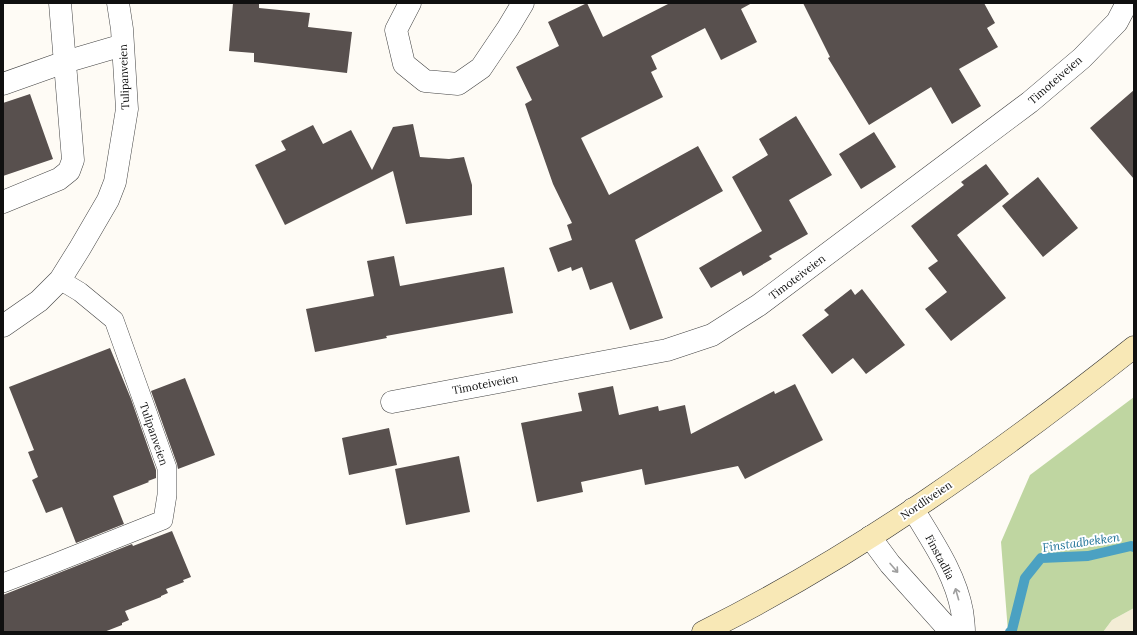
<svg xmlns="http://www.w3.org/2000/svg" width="1137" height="635" font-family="Lora,serif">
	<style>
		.farmland { fill: #f3edd6 }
		.forest { fill: #bfd6a1 }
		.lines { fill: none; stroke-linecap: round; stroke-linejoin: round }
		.stream { stroke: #4ba1c2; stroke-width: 10 }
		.building { fill: #58504e }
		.service-casing { stroke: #434343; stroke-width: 20 }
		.minor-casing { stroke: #434343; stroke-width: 23 }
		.tertiary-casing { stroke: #434343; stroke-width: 23 }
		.secondary-casing { stroke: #323232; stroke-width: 23 }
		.service { stroke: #fff; stroke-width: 19 }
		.minor { stroke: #fff; stroke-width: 22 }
		.tertiary { stroke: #fff; stroke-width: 22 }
		.secondary { stroke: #f8e8b6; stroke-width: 22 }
		.oneway { stroke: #9f9f9f }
		.labels { text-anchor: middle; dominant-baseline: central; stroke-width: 4; stroke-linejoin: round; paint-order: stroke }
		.street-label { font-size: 11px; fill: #101010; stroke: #fff }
		.water-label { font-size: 12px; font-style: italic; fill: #237499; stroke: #fff }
	</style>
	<rect width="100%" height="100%" fill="#fefbf5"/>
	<path class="farmland" d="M 1134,608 L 1134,632 L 1103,632 L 1112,620 Z"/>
	<path class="forest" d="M 1134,397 L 1134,608 L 1112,620 L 1103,632 L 1008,632 L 1001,542 L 1030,475 Z"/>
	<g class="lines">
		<path class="stream" d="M 1010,632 L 1012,630 L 1025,578 L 1041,558 L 1088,556 L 1131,546 L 1134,547"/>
	</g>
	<path class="building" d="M 233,3 L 259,3 L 259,8 L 310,13 L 308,27 L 352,32 L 347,73 L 254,62 L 254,53 L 229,51 Z
		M 587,3 L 603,37 L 670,3 L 752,3 L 741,9 L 757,42 L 721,60 L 705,28 L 651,56 L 657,69 L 651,72 L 663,97 L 581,138 L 609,195 L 698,146 L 723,191 L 635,240 L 663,318 L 630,330 L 612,282 L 590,290 L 582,267 L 572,271 L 571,267 L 558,272 L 549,248 L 572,240 L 567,225 L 572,223 L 553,184 L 525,104 L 532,100 L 516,67 L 559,46 L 548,22 Z
		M 803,3 L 984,3 L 995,23 L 987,28 L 998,47 L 959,69 L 981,106 L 952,124 L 931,87 L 869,125 L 828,58 L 830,57 Z
		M 1134,90 L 1134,179 L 1090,128 Z
		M 30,94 L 53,159 L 3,176 L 3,103 Z
		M 796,116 L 832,175 L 789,200 L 808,234 L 769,256 L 772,259 L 743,276 L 741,271 L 711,288 L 699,268 L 762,231 L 732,177 L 768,155 L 759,139 Z
		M 413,124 L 420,157 L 449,159 L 464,157 L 472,185 L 472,215 L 406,224 L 393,171 L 285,225 L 255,165 L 286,150 L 281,141 L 313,125 L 323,144 L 351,130 L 372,170 L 393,127 Z
		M 874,132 L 896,167 L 861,189 L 839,154 Z
		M 986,164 L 1009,194 L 957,235 L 1006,298 L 951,341 L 925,309 L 947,292 L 928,268 L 938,261 L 911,226 L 964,185 L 961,182 Z
		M 1038,177 L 1078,228 L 1043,257 L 1002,206 Z
		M 394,256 L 400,286 L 504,267 L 513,313 L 386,336 L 387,338 L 315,352 L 306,309 L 374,296 L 367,261 Z
		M 851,289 L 855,295 L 862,289 L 905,345 L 866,374 L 853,358 L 832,374 L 802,335 L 829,315 L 824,310 Z
		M 110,348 L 131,399 L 156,470 L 156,478 L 148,481 L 149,482 L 113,496 L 124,524 L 76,543 L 62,507 L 46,513 L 32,480 L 38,477 L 28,452 L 34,450 L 9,387 Z
		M 185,378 L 215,455 L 178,469 L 177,464 L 151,391 Z
		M 795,384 L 823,440 L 745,479 L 738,466 L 645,485 L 642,469 L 581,482 L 583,492 L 537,502 L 521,423 L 582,411 L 578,393 L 613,386 L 619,415 L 658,406 L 659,411 L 685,405 L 691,434 L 774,391 L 775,394 Z
		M 389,428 L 397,465 L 349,475 L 342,438 Z
		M 459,456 L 470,512 L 406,525 L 395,469 Z
		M 172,531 L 191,577 L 183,580 L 184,582 L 166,589 L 168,593 L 161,596 L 161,597 L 125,611 L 129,620 L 122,623 L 122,625 L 104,632 L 3,632 L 3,595 L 132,544 L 133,546 Z"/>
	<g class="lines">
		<g class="service-casing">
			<path id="service" d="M 3,583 L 55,563 L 163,520 L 167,495 L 167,468 L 114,320 L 80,292 L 60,280"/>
		</g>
		<g class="minor-casing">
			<path id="minor" d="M 410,3 L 396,30 L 404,64 L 425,81 L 458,84 L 481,68 L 508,28 L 523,3
				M 3,84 L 65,62 L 123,45
				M 3,202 L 59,179 L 69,171 L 73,160 L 60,3
				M 3,326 L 39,301 L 60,280 L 80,248 L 108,200 L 115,182 L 127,109 L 122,29 L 118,3
				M 392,402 L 667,350 L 712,335 L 759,305 L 1030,102 L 1082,58 L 1117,22 L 1127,3"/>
		</g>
		<g class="tertiary-casing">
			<path id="tertiary" d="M 913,509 C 932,541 955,573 962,611 C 963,618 964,625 964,632
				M 870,537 L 890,564 L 951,632"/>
		</g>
		<g class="secondary-casing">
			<path id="secondary" d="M 703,632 C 858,555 999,454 1134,347"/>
		</g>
		<use href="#service" class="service"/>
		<use href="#minor" class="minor"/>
		<use href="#tertiary" class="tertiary"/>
		<use href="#secondary" class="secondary"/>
	</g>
	<defs><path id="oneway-shaft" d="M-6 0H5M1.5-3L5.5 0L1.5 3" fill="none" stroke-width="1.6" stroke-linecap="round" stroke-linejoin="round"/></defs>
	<g class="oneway">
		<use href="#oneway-shaft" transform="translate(894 568) rotate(49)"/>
		<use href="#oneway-shaft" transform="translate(957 594) rotate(-106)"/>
	</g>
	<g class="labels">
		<g class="street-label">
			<text transform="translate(124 77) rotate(-92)">Tulipanveien</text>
			<text transform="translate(1055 80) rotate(-41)">Timoteiveien</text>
			<text transform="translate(797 277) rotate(-37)">Timoteiveien</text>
			<text transform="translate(485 384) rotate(-11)">Timoteiveien</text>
			<text transform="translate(154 434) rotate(71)">Tulipanveien</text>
			<text transform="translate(926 500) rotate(-34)">Nordliveien</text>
			<text transform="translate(940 557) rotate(62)">Finstadlia</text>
		</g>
		<g class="water-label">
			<text transform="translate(1081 542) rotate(-8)">Finstadbekken</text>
		</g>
	</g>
	<rect width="1137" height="635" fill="none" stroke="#101010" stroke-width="8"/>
</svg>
